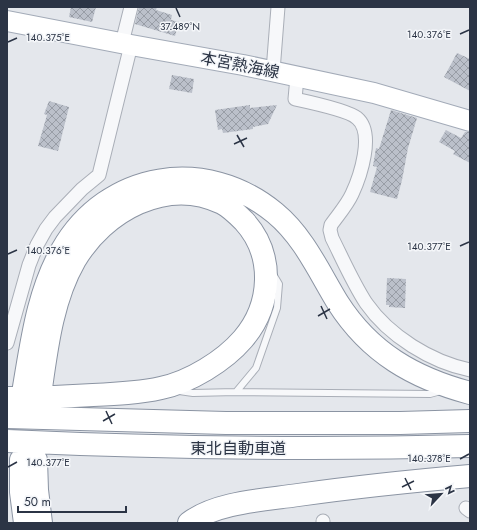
<svg xmlns="http://www.w3.org/2000/svg" width="477" height="530" font-family="Jost,'Noto Sans JP',sans-serif">
	<style>
		.building { fill: url(#building-cross-hatch) }
		.lines { fill: none; stroke-linecap: round; stroke-linejoin: round }
		.lane-casing { stroke: #a9aeb7; stroke-width: 8 }
		.street-casing { stroke: #a9aeb7; stroke-width: 15 }
		.primary-casing { stroke: #a3abb8; stroke-width: 22 }
		.highway-casing { stroke: #8b94a3; stroke-width: 24 }
		.lane { stroke: #f7f8fa; stroke-width: 6 }
		.street { stroke: #f7f8fa; stroke-width: 13 }
		.primary { stroke: #fff; stroke-width: 20 }
		.highway { stroke: #fff; stroke-width: 22 }
		.ticks { fill: none; stroke: #2b3445; stroke-width: 1.5 }
		.labels { text-anchor: middle; dominant-baseline: central; stroke-width: 3; stroke-linejoin: round; paint-order: stroke }
		.street-label { font-size: 16px; fill: #2b3445; stroke: #f4f6f9 }
		.ticks-label { font-size: 10px; text-anchor: middle; fill: #2b3445; stroke: #f4f6f9; stroke-width: 3; stroke-linejoin: round; paint-order: stroke }
	</style>
	<defs>
		<pattern id="building-cross-hatch" width="8" height="8" patternUnits="userSpaceOnUse"><rect width="8" height="8" fill="#bbc0ca"/><path d="M0 0l8 8M0 8l8-8" fill="none" stroke="#989da6"/></pattern>
	</defs>
	<rect width="100%" height="100%" fill="#e4e7ec"/>
	<path class="building" d="M 71,7 L 96,7 L 92,22 L 69,17 Z
		M 139,7 L 157,7 L 156,10 L 172,15 L 171,20 L 179,22 L 175,36 L 135,24 Z
		M 457,53 L 470,59 L 470,91 L 444,77 Z
		M 172,75 L 194,79 L 192,93 L 169,89 Z
		M 49,101 L 69,107 L 58,151 L 38,146 L 47,115 L 44,114 Z
		M 250,105 L 250,108 L 277,105 L 268,124 L 253,127 L 253,129 L 223,133 L 222,129 L 218,130 L 215,110 Z
		M 391,110 L 417,118 L 408,148 L 402,180 L 397,199 L 370,192 L 377,167 L 373,166 L 376,148 L 379,149 Z
		M 446,130 L 461,138 L 465,132 L 470,132 L 470,163 L 453,154 L 455,151 L 439,142 Z
		M 387,278 L 406,279 L 405,308 L 389,307 L 389,305 L 386,305 Z"/>
	<g class="lines">
		<g class="lane-casing">
			<path id="lane" d="M 179,391 L 193,393 L 236,392 L 430,394 L 441,391
				M 236,392 L 256,368 L 277,308 L 279,284 L 273,274"/>
		</g>
		<g class="street-casing">
			<path id="street" d="M 122,43 L 131,7
				M 273,71 L 278,7
				M 297,77 L 295,99 C 309,102 349,111 357,118 C 375,133 360,177 352,194 C 347,205 338,215 331,225 L 330,230 L 332,238 C 343,260 353,283 366,303 C 389,336 431,362 470,370
				M 7,343 L 29,265 L 37,245 L 46,229 L 55,217 L 82,189 L 99,175 L 131,45
				M 466,508 L 470,511
				M 323,521 L 323,523"/>
		</g>
		<g class="primary-casing">
			<path id="primary" d="M 7,21 L 131,45 L 243,65 L 374,93 L 470,121"/>
		</g>
		<g class="highway-casing">
			<path id="highway" d="M 24,387 C 32,340 38,292 62,250 C 107,171 206,156 275,213 C 304,237 319,272 338,303 C 370,353 414,378 470,393
				M 7,398 C 36,398 64,397 93,395 C 116,394 139,393 161,388 C 190,382 224,361 243,339 C 272,305 275,255 244,221 C 237,214 230,207 222,203 C 166,176 104,211 75,260 C 53,298 47,345 41,388
				M 7,417 L 226,423 L 400,423 L 470,421
				M 7,441 C 161,448 316,450 470,446
				M 21,460 L 21,492 L 25,523
				M 36,460 L 37,490 L 41,523
				M 189,523 C 216,502 265,500 298,495 C 355,487 412,481 470,476"/>
		</g>
		<use href="#lane" class="lane"/>
		<use href="#street" class="street"/>
		<use href="#primary" class="primary"/>
		<use href="#highway" class="highway"/>
	</g>
	<path class="ticks" d="M 176,8 L 180,17M 460,34 L 469,30M 8,42 L 17,38M 237,135 L 244,147M 234,144 L 247,138M 460,246 L 469,242M 8,254 L 17,250M 321,306 L 327,319M 318,316 L 330,309M 106,411 L 112,424M 103,421 L 115,414M 460,459 L 469,454M 8,467 L 17,462M 405,478 L 411,490M 402,487 L 414,481"/>
	<g class="labels">
		<g class="street-label">
			<text transform="translate(240 65) rotate(11)">本宮熱海線</text>
			<text x="238" y="448">東北自動車道</text>
		</g>
	</g>
	<g class="ticks-label">
		<text x="180" y="30">37.489°N</text>
		<text x="429" y="38">140.376°E</text>
		<text x="48" y="41">140.375°E</text>
		<text x="429" y="250">140.377°E</text>
		<text x="48" y="254">140.376°E</text>
		<text x="429" y="462">140.378°E</text>
		<text x="48" y="466">140.377°E</text>
	</g>
	<rect width="477" height="530" fill="none" stroke="#2b3445" stroke-width="16"/>
	<g transform="translate(441 494) rotate(64)" stroke="#f4f6f9" stroke-width="3" paint-order="stroke">
	<path d="M0-3L7 15L0 10L-7 15Z" fill="#2b3445"/>
	<text y="-6" font-size="11" font-weight="bold" text-anchor="middle" fill="#2b3445">N</text>
	</g>
	<path d="M18 506v6h108v-6" fill="none" stroke="#2b3445" stroke-width="2"/>
	<text x="24" y="506" font-size="12" fill="#2b3445" stroke="#f4f6f9" stroke-width="3" paint-order="stroke">50 m</text>
</svg>
